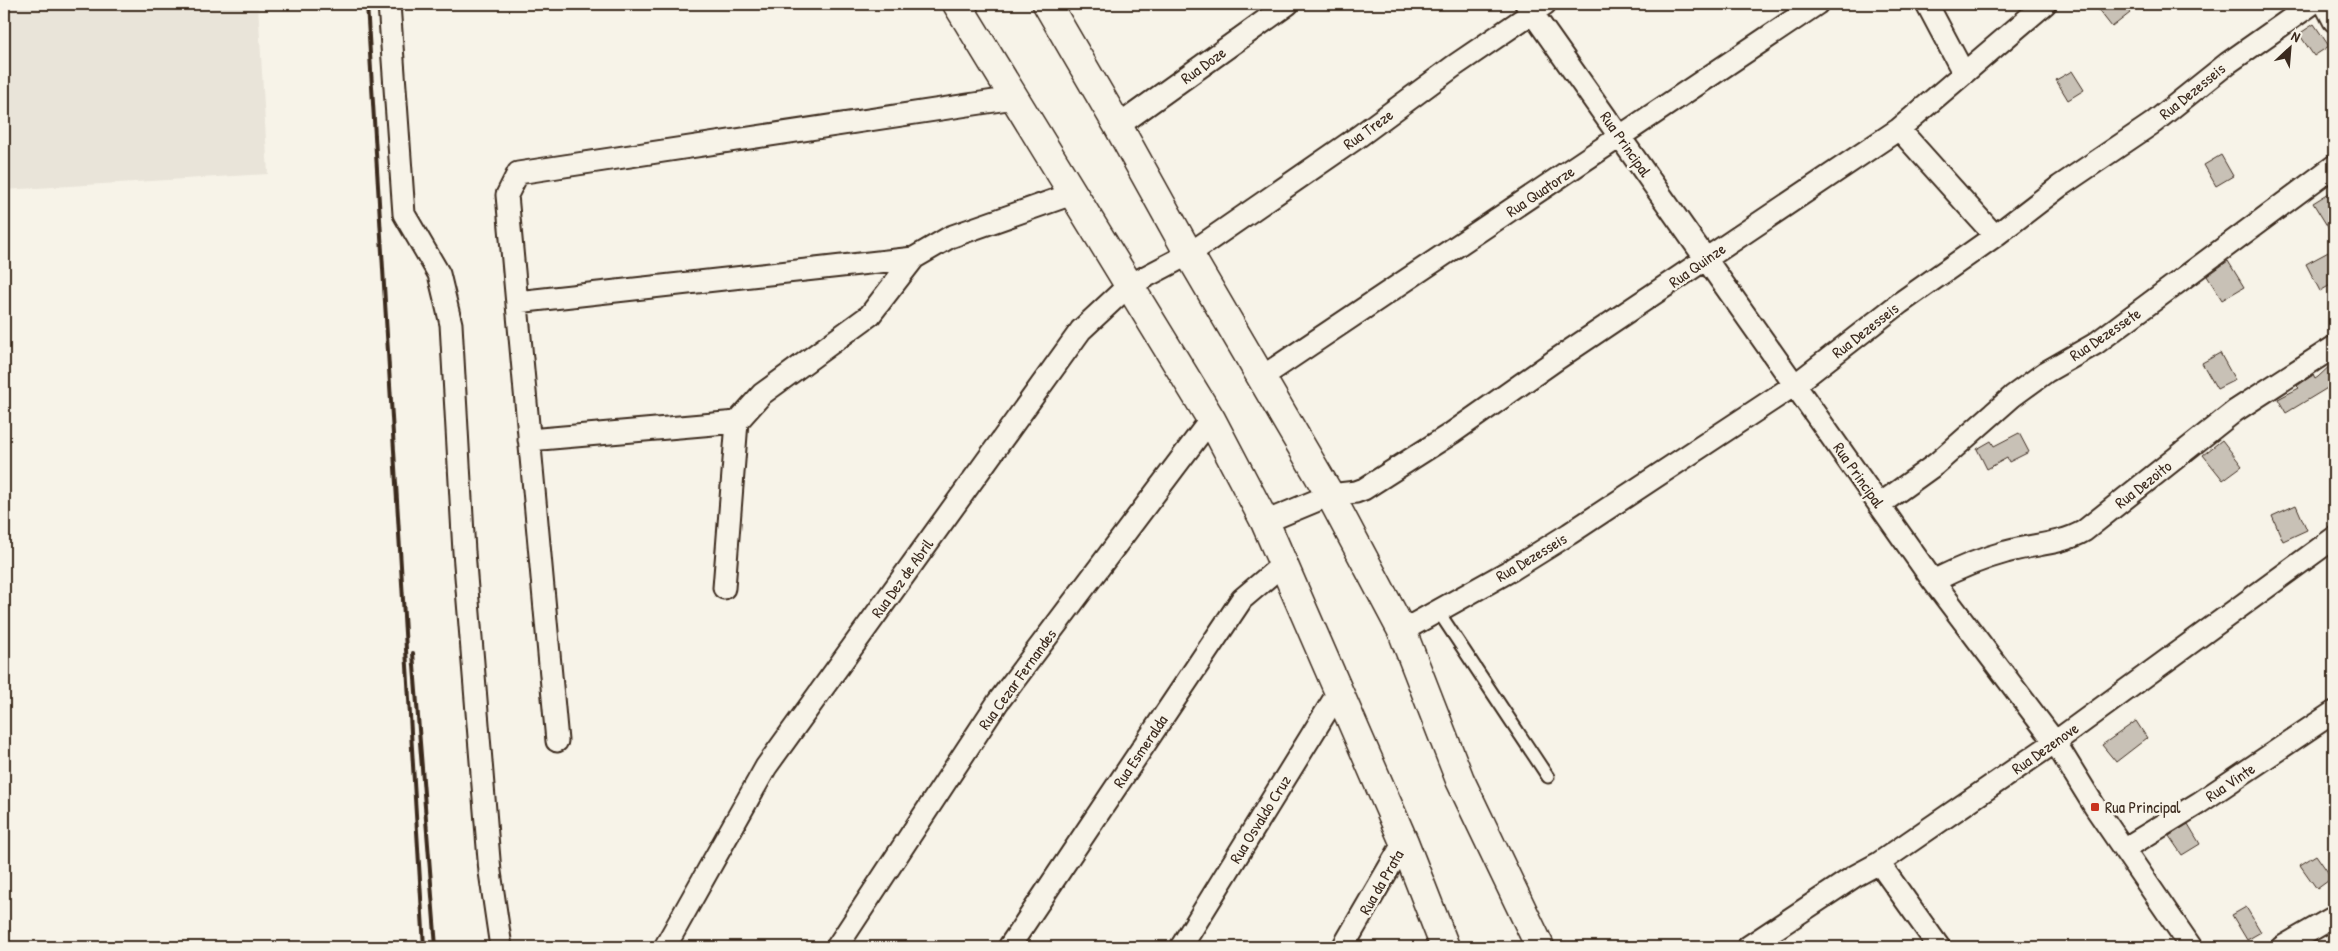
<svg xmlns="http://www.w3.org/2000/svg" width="2338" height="951" font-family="'Patrick Hand',sans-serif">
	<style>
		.built { fill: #e9e4d9 }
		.building { fill: #c8c1b6; stroke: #3b2a1e }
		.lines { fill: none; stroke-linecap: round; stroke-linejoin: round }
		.lane-casing { stroke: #3b2a1e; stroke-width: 15 }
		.street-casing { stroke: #3b2a1e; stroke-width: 25 }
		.secondary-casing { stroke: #3b2a1e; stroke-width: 31 }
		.lane { stroke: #f7f3e8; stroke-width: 11 }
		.street { stroke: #f7f3e8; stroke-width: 21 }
		.secondary { stroke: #f7f3e8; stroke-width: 28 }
		.rail { stroke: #3b2a1e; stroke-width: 4 }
		.poi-dot { fill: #c8321e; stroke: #f7f3e8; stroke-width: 2 }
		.labels { text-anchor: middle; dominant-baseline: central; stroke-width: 5; stroke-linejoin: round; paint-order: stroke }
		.street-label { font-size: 16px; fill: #3b2a1e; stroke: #f7f3e8 }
		.poi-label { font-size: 16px; fill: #3b2a1e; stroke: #f7f3e8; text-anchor: start }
	</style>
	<rect width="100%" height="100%" fill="#f7f3e8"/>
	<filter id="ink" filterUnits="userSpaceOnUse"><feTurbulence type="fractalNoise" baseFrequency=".02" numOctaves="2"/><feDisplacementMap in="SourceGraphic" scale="10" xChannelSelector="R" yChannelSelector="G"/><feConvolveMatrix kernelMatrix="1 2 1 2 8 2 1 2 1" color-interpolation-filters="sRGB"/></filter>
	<g filter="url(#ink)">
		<path class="built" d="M 4,4 L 258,4 L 268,174 L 4,190 Z"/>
		<path class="building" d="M 2094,4 L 2123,4 L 2130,13 L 2112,27 Z
			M 2314,24 L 2329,46 L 2314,56 L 2299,34 Z
			M 2072,71 L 2084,90 L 2068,100 L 2056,80 Z
			M 2221,155 L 2233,176 L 2216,186 L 2204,165 Z
			M 2334,190 L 2334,237 L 2313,203 Z
			M 2334,249 L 2334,283 L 2320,291 L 2306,264 Z
			M 2228,261 L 2244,287 L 2222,300 L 2207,276 Z
			M 2220,353 L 2235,380 L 2217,389 L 2202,363 Z
			M 2334,362 L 2334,384 L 2286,413 L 2278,399 L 2299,388 L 2297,386 L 2313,375 L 2315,379 L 2318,377 Z
			M 2019,433 L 2029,452 L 2009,462 L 2007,458 L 1987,469 L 1977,449 L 1991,441 L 1994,446 Z
			M 2222,440 L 2242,466 L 2223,480 L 2203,455 Z
			M 2296,505 L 2307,530 L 2283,541 L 2272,516 Z
			M 2136,721 L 2147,738 L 2116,762 L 2102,745 Z
			M 2188,824 L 2200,844 L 2182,855 L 2169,836 Z
			M 2316,855 L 2332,878 L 2317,889 L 2300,865 Z
			M 2246,907 L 2261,932 L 2247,940 L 2232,915 Z"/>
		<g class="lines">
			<g class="lane-casing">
				<path id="lane" d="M 1438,611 L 1548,777"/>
			</g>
			<g class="street-casing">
				<path id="street" d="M 389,4 L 404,214 L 439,274 L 451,324 L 464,552 L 490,872 L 501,947
					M 1526,4 L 1933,581 L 2055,742 L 2095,807 L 2191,947
					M 1927,4 L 1963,72
					M 2325,4 L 2334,21
					M 1118,126 L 1288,4
					M 1899,129 L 1995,236
					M 517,302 L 914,258
					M 1262,377 L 1817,4
					M 529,440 L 737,422
					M 1879,505 L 1936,464 L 2013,396 L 2046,372 L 2095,344 L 2334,166
					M 1265,522 L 1330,495 L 1356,492 L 1364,489 L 1452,433 L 1557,359 L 1899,129 L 2045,4
					M 1933,581 C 1957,569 1980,559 2006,552 C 2032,544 2060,545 2084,531 L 2235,411 L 2334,347
					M 724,588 L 737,422 L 762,394 L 870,315 L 914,258 L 950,237 L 1072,194
					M 1402,631 L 1513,569 L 1569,534 L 1796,384 L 1900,303 L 1995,236 L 2060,186 L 2153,123 L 2228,63 L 2312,4
					M 557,741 L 507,195 L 518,173 L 1014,98
					M 2124,849 L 2199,803 L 2334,712
					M 1879,863 L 1939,947
					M 665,947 L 766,767 L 1081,330 L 1128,286 L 1189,254 L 1358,137 L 1454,66 L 1545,4
					M 837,947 L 998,702 L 1211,419
					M 1009,947 L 1242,599 L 1282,565
					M 1181,947 L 1339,691
					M 1343,947 L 1404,842
					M 1748,947 L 1855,876 L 1879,863 L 2055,742 L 2334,538
					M 2282,947 L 2334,917"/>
			</g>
			<g class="secondary-casing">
				<path id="secondary" d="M 957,4 L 1211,419 L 1265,522 L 1404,842 L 1445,947
					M 1047,4 L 1118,126 L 1189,254 L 1330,495 L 1402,631 L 1460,780 L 1540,947"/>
			</g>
			<use href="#lane" class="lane"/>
			<use href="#street" class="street"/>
			<use href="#secondary" class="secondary"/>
			<path class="rail" d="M 367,4 L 424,947
				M 413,653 L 436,947"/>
		</g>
	</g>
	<rect class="poi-dot" x="2090" y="802" width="10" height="10" rx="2.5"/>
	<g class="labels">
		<g class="street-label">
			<text transform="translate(1203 65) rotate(-36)">Rua Doze</text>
			<text transform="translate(2192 91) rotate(-39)">Rua Dezesseis</text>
			<text transform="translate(1368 129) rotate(-36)">Rua Treze</text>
			<text transform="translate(1626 144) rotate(55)">Rua Principal</text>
			<text transform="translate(1540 191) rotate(-34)">Rua Quatorze</text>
			<text transform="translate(1697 265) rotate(-35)">Rua Quinze</text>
			<text transform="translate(1865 330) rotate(-38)">Rua Dezesseis</text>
			<text transform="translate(2105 334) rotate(-34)">Rua Dezessete</text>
			<text transform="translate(1859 475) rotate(55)">Rua Principal</text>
			<text transform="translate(2143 484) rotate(-38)">Rua Dezoito</text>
			<text transform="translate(1531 557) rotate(-31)">Rua Dezesseis</text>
			<text transform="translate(902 578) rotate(-54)">Rua Dez de Abril</text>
			<text transform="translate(1017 679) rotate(-54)">Rua Cezar Fernandes</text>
			<text transform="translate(2045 748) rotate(-35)">Rua Dezenove</text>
			<text transform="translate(1140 751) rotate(-56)">Rua Esmeralda</text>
			<text transform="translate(2230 782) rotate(-34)">Rua Vinte</text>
			<text transform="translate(1260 819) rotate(-58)">Rua Osvaldo Cruz</text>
			<text transform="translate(1381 882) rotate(-60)">Rua da Prata</text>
		</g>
		<g class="poi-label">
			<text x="2105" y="807">Rua Principal</text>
		</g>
	</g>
	<rect width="2338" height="951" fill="none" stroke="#f7f3e8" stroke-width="20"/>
	<rect x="10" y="10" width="2318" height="931" fill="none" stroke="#3b2a1e" stroke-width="2" filter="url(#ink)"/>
	<g transform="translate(2290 48) rotate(26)" stroke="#f7f3e8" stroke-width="4" paint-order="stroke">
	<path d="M0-4L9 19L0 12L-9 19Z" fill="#3b2a1e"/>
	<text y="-8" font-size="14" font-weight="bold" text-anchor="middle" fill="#3b2a1e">N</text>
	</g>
</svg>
